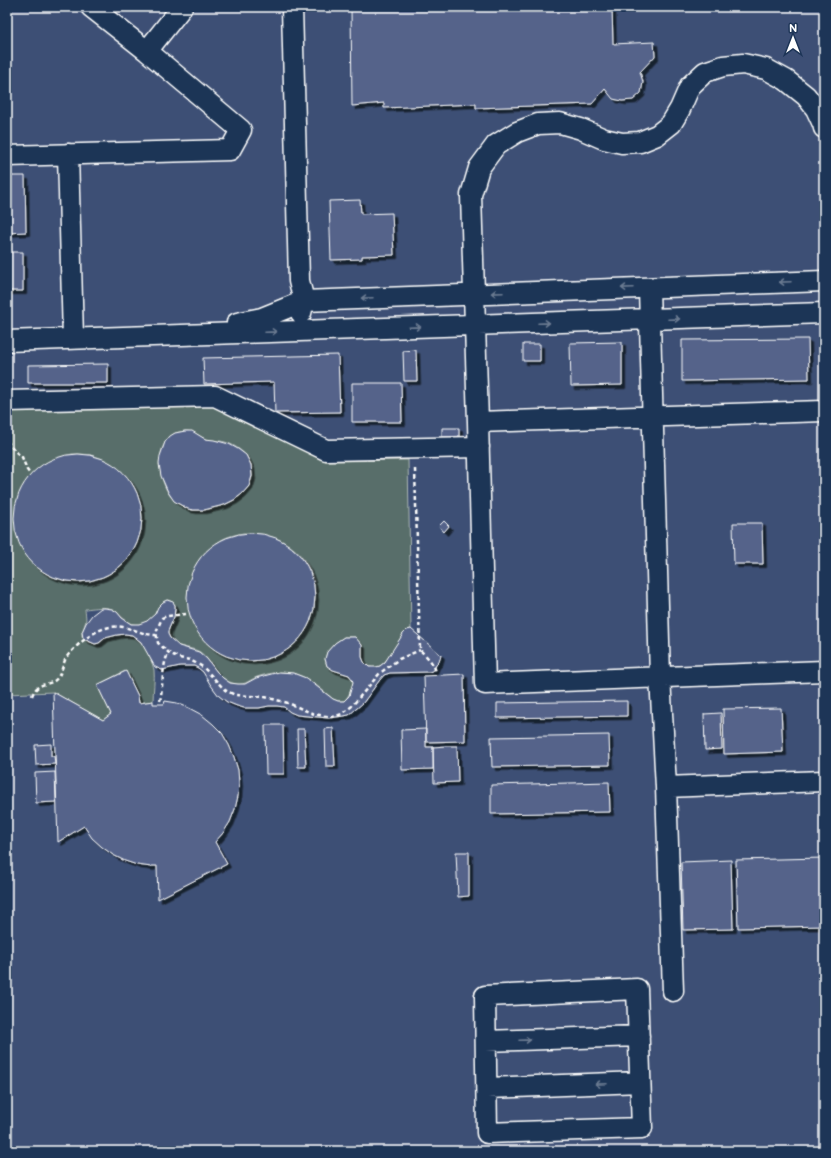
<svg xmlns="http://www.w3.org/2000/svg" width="831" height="1158" font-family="'Balsamiq Sans',sans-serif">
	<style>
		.built { fill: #3d5074 }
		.green { fill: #586e6a; stroke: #acb6b4; fill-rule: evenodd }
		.building { fill: #54638a; stroke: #fff; filter: url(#shadow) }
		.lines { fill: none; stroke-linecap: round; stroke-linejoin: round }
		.minor-casing { stroke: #fff; stroke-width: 23 }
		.path { stroke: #fff; stroke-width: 2.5; stroke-dasharray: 4 3; stroke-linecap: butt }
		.minor { stroke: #1d3557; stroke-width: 20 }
		.oneway { stroke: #6c7c92 }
	</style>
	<defs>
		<filter id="shadow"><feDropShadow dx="3.5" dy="3.5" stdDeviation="0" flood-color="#0009"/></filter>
	</defs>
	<rect width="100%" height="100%" fill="#2d4266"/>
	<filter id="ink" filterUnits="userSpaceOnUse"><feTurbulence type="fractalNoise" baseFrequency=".025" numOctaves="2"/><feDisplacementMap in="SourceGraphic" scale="8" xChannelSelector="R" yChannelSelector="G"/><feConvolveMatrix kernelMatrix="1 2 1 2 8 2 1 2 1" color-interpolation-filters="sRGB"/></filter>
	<g filter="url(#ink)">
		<path class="built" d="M 7,7 L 824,7 L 824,1151 L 7,1151 Z"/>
		<path class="green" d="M 212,405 L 326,461 L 408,460 L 411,629 L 407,630 L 403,634 C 397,644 382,677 367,665 C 360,660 362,653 362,645 L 355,637 L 344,637 L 335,643 L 327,652 L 325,659 L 327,666 C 333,669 353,674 353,681 C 353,682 352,687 352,687 C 350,693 348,697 344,701 L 338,701 L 333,699 C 306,676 293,665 257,677 C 247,681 244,687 232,683 C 216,678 212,660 200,652 C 190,646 172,649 169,636 C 166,627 182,609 172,602 C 164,595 159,609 155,614 C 152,618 146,623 140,624 C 126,627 123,614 112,609 C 104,606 94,608 85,609 C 85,613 87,619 85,624 C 84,628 80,634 83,638 C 86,642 93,644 97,643 C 100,643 102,641 105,639 C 110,636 119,634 126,634 C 141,635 151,657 154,670 C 155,679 153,692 153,701 L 139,703 L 138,696 L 125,671 L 97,685 L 111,714 L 103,720 L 53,692 L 7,694 L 7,410 ZM 185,431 C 195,431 196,435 204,438 C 209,441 218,440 225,442 C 241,447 257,462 252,479 C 248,491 236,501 224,505 C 213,509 199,513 188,509 C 181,506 175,502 171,497 C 159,482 154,449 171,436 C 175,432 180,432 185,431 ZM 72,454 C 78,454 84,454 90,455 C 100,457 110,462 117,468 C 163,505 140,579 81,582 C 3,585 0,469 72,454 ZM 243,533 C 276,532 306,548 314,582 C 318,604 312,626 297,641 C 285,653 269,660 253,660 C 187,662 163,574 220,541 C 227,536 235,535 243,533 Z"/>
		<path class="building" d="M 351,7 L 612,7 L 613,44 L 654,42 L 655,56 L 640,72 L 643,82 L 641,93 L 633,100 L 622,101 L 613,99 L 605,89 L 592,104 L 476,108 L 476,104 L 384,108 L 384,103 L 352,106 Z
			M 7,176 L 25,176 L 26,232 L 7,233 Z
			M 360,200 L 361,214 L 392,213 L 394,255 L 362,256 L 362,259 L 331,260 L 329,201 Z
			M 7,252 L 23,252 L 23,291 L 7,291 Z
			M 808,339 L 809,379 L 682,381 L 682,340 Z
			M 622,342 L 622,385 L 571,386 L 570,343 Z
			M 523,344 L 540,344 L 540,361 L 523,361 Z
			M 416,350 L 417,381 L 404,381 L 403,351 Z
			M 338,355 L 340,412 L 275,413 L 274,382 L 204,384 L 203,358 Z
			M 108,364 L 108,383 L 28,383 L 28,365 Z
			M 352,383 L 401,383 L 402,422 L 352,422 Z
			M 442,428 L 459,428 L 459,437 L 442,437 Z
			M 185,431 L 192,431 L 205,439 L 214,440 L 229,444 L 238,449 L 246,455 L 251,465 L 252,476 L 249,486 L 242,494 L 234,500 L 224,505 L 204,510 L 193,510 L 188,509 L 179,504 L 174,501 L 168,492 L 161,476 L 159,464 L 160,456 L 165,442 L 170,436 L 175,433 Z
			M14 518a64 64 0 1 1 128 0a64 64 0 1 1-128 0Z
			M 444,521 L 449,526 L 444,532 L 439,526 Z
			M 733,523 L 762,523 L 763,564 L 734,564 Z
			M187 597a64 64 0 1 1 128 0a64 64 0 1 1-128 0Z
			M 167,600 L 173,602 L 175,605 L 175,609 L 174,617 L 168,631 L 168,634 L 170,638 L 179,646 L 199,652 L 207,659 L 217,672 L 223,678 L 230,683 L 238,684 L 245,684 L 256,678 L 279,672 L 293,673 L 306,678 L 333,699 L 338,701 L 344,701 L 349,696 L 353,682 L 352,679 L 349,675 L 333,670 L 327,666 L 325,659 L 327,652 L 335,643 L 344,637 L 355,637 L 362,645 L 362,657 L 364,662 L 369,667 L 376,667 L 380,666 L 385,662 L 403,634 L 407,630 L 411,629 L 441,655 L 439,662 L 436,665 L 434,670 L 429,672 L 390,673 L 384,675 L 379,681 L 363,703 L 349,715 L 344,716 L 328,718 L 297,715 L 290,712 L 284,707 L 277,706 L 269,706 L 259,708 L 244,708 L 237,706 L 227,702 L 219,696 L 210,684 L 203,672 L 198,668 L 194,666 L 180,666 L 162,670 L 155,667 L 141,642 L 132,635 L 125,634 L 117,635 L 105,638 L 99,643 L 95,644 L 86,640 L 83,638 L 82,632 L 86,623 L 92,615 L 101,608 L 105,608 L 112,609 L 117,612 L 122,618 L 131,624 L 139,624 L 147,621 L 155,614 L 158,607 L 163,602 Z
			M 126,671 L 138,696 L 139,703 L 153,701 L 153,704 L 164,704 L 165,701 L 177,703 L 189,708 L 202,715 L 213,724 L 222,733 L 229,745 L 234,757 L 238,770 L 239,783 L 238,796 L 235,809 L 230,822 L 223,833 L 215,842 L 227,864 L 158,899 L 157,866 L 151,866 L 151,867 L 137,865 L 125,861 L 113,855 L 102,847 L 92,838 L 84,826 L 58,842 L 53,692 L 103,720 L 111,714 L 97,685 Z
			M 464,674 L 465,741 L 426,742 L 424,676 Z
			M 627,701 L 627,716 L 497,718 L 497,703 Z
			M 781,708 L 783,752 L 724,754 L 723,709 Z
			M 721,713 L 722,749 L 705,750 L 704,714 Z
			M 265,725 L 283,725 L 284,774 L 266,774 Z
			M 333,728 L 335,766 L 326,766 L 325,729 Z
			M 297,729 L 304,729 L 306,767 L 298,767 Z
			M 426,729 L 426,747 L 433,747 L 433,769 L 402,770 L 401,730 Z
			M 609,735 L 610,765 L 492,767 L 491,737 Z
			M 51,744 L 51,756 L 54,756 L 55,764 L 36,765 L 35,745 Z
			M 446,746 L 457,746 L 458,782 L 434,783 L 433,747 Z
			M 55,772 L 56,802 L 36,803 L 35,773 Z
			M 609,782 L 610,812 L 491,814 L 491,785 Z
			M 456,852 L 469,852 L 469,896 L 458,897 Z
			M 824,858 L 824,926 L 738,928 L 736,860 Z
			M 731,860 L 733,929 L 683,930 L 681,862 Z"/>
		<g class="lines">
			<g class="minor-casing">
				<path id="minor" d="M 292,7 L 299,281 L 304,301 L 301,313
					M 147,51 L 182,7
					M 824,128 L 823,124 L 816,109 L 806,96 L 786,80 L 766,69 L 743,64 L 723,66 L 705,72 L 690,86 L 680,109 L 671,124 L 657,135 L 640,142 L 622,143 L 604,139 L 581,129 L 560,123 L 538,124 L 517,132 L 496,145 L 479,168 L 471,195 L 478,422 L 485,684 L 824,671
					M 68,154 L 73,338
					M 7,156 L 230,150 L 241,130 L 147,51 L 91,7
					M 649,288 L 660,677 L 666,787 L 673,991
					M 237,323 L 262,318 L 304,301 L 824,281
					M 7,341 L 824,313
					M 7,401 L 215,396 L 326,450 L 479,447
					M 478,422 L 824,411
					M 666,787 L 824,781
					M 637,989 L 642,1128 L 487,1133 L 485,996 Z
					M 486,1041 L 639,1036
					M 487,1088 L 640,1082"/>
			</g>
			<path class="path" d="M 7,441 L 16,452 L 22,457 L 27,470 L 30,474
				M 415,469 L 420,650 C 426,656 434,663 436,672
				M 186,614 L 167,616 L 162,618 L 156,632 L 158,643 L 169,653 L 179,658 L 190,660 L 203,667 L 225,690 L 235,695 L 265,697 L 288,703 L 314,714 L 332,717 L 342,714 L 352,706 L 380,673 L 399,659 L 420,650
				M 32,696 C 38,679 51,688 58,677 C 62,671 63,664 66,658 C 69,653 73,650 77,646 C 90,634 105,624 123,627 C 135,629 144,635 156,635
				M 160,701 C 163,689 162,661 169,653"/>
			<use href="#minor" class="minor"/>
		</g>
		<defs><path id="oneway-shaft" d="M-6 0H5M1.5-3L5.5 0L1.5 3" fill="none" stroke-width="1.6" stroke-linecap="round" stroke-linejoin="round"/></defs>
		<g class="oneway">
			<use href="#oneway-shaft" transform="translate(785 282) rotate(178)"/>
			<use href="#oneway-shaft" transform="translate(627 288) rotate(178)"/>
			<use href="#oneway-shaft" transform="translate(497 293) rotate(178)"/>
			<use href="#oneway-shaft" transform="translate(367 298) rotate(178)"/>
			<use href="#oneway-shaft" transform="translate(674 319) rotate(-2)"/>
			<use href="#oneway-shaft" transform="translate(544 323) rotate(-2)"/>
			<use href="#oneway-shaft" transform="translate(415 327) rotate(-2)"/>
			<use href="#oneway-shaft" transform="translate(271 332) rotate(-2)"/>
			<use href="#oneway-shaft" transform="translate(525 1040) rotate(-2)"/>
			<use href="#oneway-shaft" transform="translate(601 1084) rotate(178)"/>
		</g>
	</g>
	<rect width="831" height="1158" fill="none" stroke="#1d3557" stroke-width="24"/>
	<rect x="12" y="12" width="807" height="1134" fill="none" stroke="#fff" stroke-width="1.5" filter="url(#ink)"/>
	<g transform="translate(793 38)" stroke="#1d3557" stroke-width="3" paint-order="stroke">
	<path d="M0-3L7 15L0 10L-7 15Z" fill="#ffffff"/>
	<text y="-6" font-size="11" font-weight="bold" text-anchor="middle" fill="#ffffff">N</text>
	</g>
</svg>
